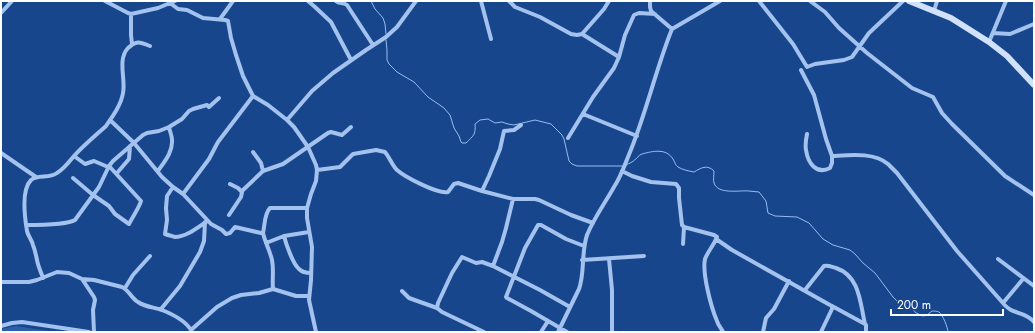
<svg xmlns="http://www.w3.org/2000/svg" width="1035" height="333" font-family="Jost,sans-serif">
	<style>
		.green { fill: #2b5fab }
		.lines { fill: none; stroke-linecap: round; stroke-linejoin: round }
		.stream { stroke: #96bcf1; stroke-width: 1 }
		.street { stroke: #a4c2ee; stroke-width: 4 }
		.secondary { stroke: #d1e1fa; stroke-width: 6 }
	</style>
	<rect width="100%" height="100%" fill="#18468d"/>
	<path class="green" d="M 16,326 L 55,332 L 1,332 L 1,329 Z"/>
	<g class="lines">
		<path class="stream" d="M 371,1 L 375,9 L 383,18 L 385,24 L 386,34
			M 386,40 L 387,50 L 387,60 L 389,64 L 397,72 L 414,82 L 428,97 L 444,108 L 450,115 L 454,128 L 459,136 L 461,142 L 462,143 L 466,143 C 473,136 476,135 475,124 L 480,120 L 488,119 L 495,123 L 502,122 L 508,124 L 514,125 L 535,120 L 551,124 L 562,135 L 564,139 L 569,161 L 572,164 L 577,166 L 623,166
			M 626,165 C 628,164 630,163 632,162 C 636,160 638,155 642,154 C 653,151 666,148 673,159 C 675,162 675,165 678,167 C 683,170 689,171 694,172 C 701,168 707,164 714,171 C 714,175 713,180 714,183 C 718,195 740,190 749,191 C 752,191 756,192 759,192 L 766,201 L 768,213 L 775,216 L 797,217 L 809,223 L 823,239 L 833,245 L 850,250 L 855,254 L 863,263 L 875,273 L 893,297 L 897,301 L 907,302 L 916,313 L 923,316 L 927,315 L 932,311 C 934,311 937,311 939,312 C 943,315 948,328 948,332"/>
		<path class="street" d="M 105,1 L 128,13 L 131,14 L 158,8 L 175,1
			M 308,1 L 315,7 L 331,22 L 351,60
			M 336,1 C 339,4 343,2 347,5 L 373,45
			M 481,1 L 491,39
			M 509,1 L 515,7 L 540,17 L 571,34 L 577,35 L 582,34 L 604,9 L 609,1
			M 650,1 L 650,7 L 651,11 L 672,29
			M 759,1 L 793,44 L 807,67 L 815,64 L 844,60 L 852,57 L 869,33 L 903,1
			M 810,1 L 825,12 L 839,28 L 867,53 L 912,88 L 933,97 L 942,113 L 952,124 L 1005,176 L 1034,195
			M 170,3 L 178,9 L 187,10 L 203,18 L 225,20 L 228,21 L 231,38 L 236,55 L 243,76 L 253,96 L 268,105 L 287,120 L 294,127 L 308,147 L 316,165 L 317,170 L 316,181 L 311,194 L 307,208 L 307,218 L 312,247 L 311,280 L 309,300 L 316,332
			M 934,11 L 937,1
			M 1,13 L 12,1
			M 131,14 L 131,35 L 132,44
			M 220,19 L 233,1
			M 993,33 L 1010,34 L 1034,24
			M 582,34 L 619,57
			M 989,42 L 1006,1
			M 801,70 L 802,72 L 814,95 L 826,139 L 832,156 L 832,163 L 830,168 C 816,175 808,163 806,150 C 805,145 806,139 807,134
			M 583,114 L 637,136
			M 110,120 L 134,143 L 162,177 L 173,187 L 183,194 L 211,224 L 222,230 L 226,234 L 230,233 L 235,227 L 261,233 L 263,233 C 265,225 264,214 270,208 L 307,208
			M 287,120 L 312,91 L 333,73 L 366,50 L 386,37 L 397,27 L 416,1
			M 568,138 L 593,97 L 614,68 L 619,57 L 625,35 L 634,15 L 639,13 L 655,14
			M 253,152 L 261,163 L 263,171
			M 1,153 L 36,177
			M 74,156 L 85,164 L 94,161 L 108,167
			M 832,156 C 850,155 874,152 888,164 C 891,167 894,170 897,173 L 957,251 L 1003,303 C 1005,306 1008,308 1011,310 C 1019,314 1028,314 1034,322
			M 317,170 L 340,167 L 353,154 L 376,150 L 385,152 C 390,158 392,165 397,170 C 405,177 437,194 448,192 L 454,184 L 458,183 L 482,191 L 513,199 L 535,199 L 539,200 L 571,215 L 593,223
			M 158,171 C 164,162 173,152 172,140 C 172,136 170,132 169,127
			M 622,171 L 632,176 L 651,182 L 676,184 L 679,188 L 679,198 L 682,225 L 684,227 L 714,235 L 717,237 C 714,245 708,251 705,259 C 702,273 711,307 717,321 C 718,325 721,328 723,332
			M 117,173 L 129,159 L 130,146
			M 73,178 L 93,195 L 109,206 L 115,214 L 129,224 C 133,216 139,208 141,201 L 109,166
			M 173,187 L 167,196 L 166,208 L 167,220 L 165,234 C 168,235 172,236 175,237 C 186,237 197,228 206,222
			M 242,191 L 263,171 L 283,164 L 328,133 L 331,132 L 342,135 L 351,127
			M 482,191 L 489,176 L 500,149 L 504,131 L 514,130 L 521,125
			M 183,194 L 209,159 L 218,142 L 253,96
			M 229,215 L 241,197 L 242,192 L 238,188 L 230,184
			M 26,225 C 37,225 67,225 75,220 L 99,187 L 109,166 L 113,161 L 143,135 L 147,133 L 159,131 L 169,127 L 182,119 L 189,111 L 193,109 L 207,105 L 209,107 L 219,98
			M 263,233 C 265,242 270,251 272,260 C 274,270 272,280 273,289
			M 284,236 C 286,244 293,264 299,269 C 302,272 307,273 311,273
			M 716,239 L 732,250 L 830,305 L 832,306 L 832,309 L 821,332
			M 266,243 L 284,236 L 309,232
			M 683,244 L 684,227
			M 609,259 L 612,290 L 612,332
			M 998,259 L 1034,286
			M 582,260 L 644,256
			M 493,266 L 502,242 L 506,228 L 513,199
			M 43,278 C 41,272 38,266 37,260 C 36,255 35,250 33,245 C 32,240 28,236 27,231 C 25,219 21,190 31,180 C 38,174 49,179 57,173 C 64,169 69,162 74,156 C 84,145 95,136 106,126 C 113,116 121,105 123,93 C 126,79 117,60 128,48 C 137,40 140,42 150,46
			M 82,279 L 94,297 L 95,300 L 93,310 L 94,332
			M 1,282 L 29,282 L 37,280 L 57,272 L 69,273 L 82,279 L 94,280 L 122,287 C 129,290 131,298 138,302 C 145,307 153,307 162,310 C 172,314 187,321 192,332
			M 125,288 L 133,275 L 150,256
			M 805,290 L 824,266 C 828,265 832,267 836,268 C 860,276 860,303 865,324
			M 402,291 L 409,298 L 437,308
			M 1003,303 L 1023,279
			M 832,306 L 865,324 L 866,325 L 866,332
			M 161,309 L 180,286 L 200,252 L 204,241 L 205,222
			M 1,326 L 12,323 L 22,322 L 89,332
			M 191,330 L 217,307 L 232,298 L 241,295 L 259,293 L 273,289 L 296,296 L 309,296
			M 484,332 L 442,312 L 437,308 L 438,303 L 452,273 L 462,257 L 476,263 L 482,262 L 493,266 L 540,290 L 570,307
			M 541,332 L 548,321
			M 558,332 L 579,289 C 585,272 581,253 587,235 C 594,218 605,203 614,187 C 620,178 624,167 628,157 C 646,115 655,71 672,29 L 720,1
			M 567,332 L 531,311 L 507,298 L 506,297 L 525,248 L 538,225 L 541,225 L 566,239 L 584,246
			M 763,332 L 766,318 L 774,309 L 789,281"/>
		<path class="secondary" d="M 909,1 L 951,18 L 989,42 L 1007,56 L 1034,85"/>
	</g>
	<rect width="1035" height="333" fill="none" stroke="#ffffff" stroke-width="4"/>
	<path d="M891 309v6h112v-6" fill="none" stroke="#ffffff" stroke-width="2"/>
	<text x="897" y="309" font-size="12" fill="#ffffff" stroke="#18468d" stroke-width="3" paint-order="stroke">200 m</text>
</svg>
